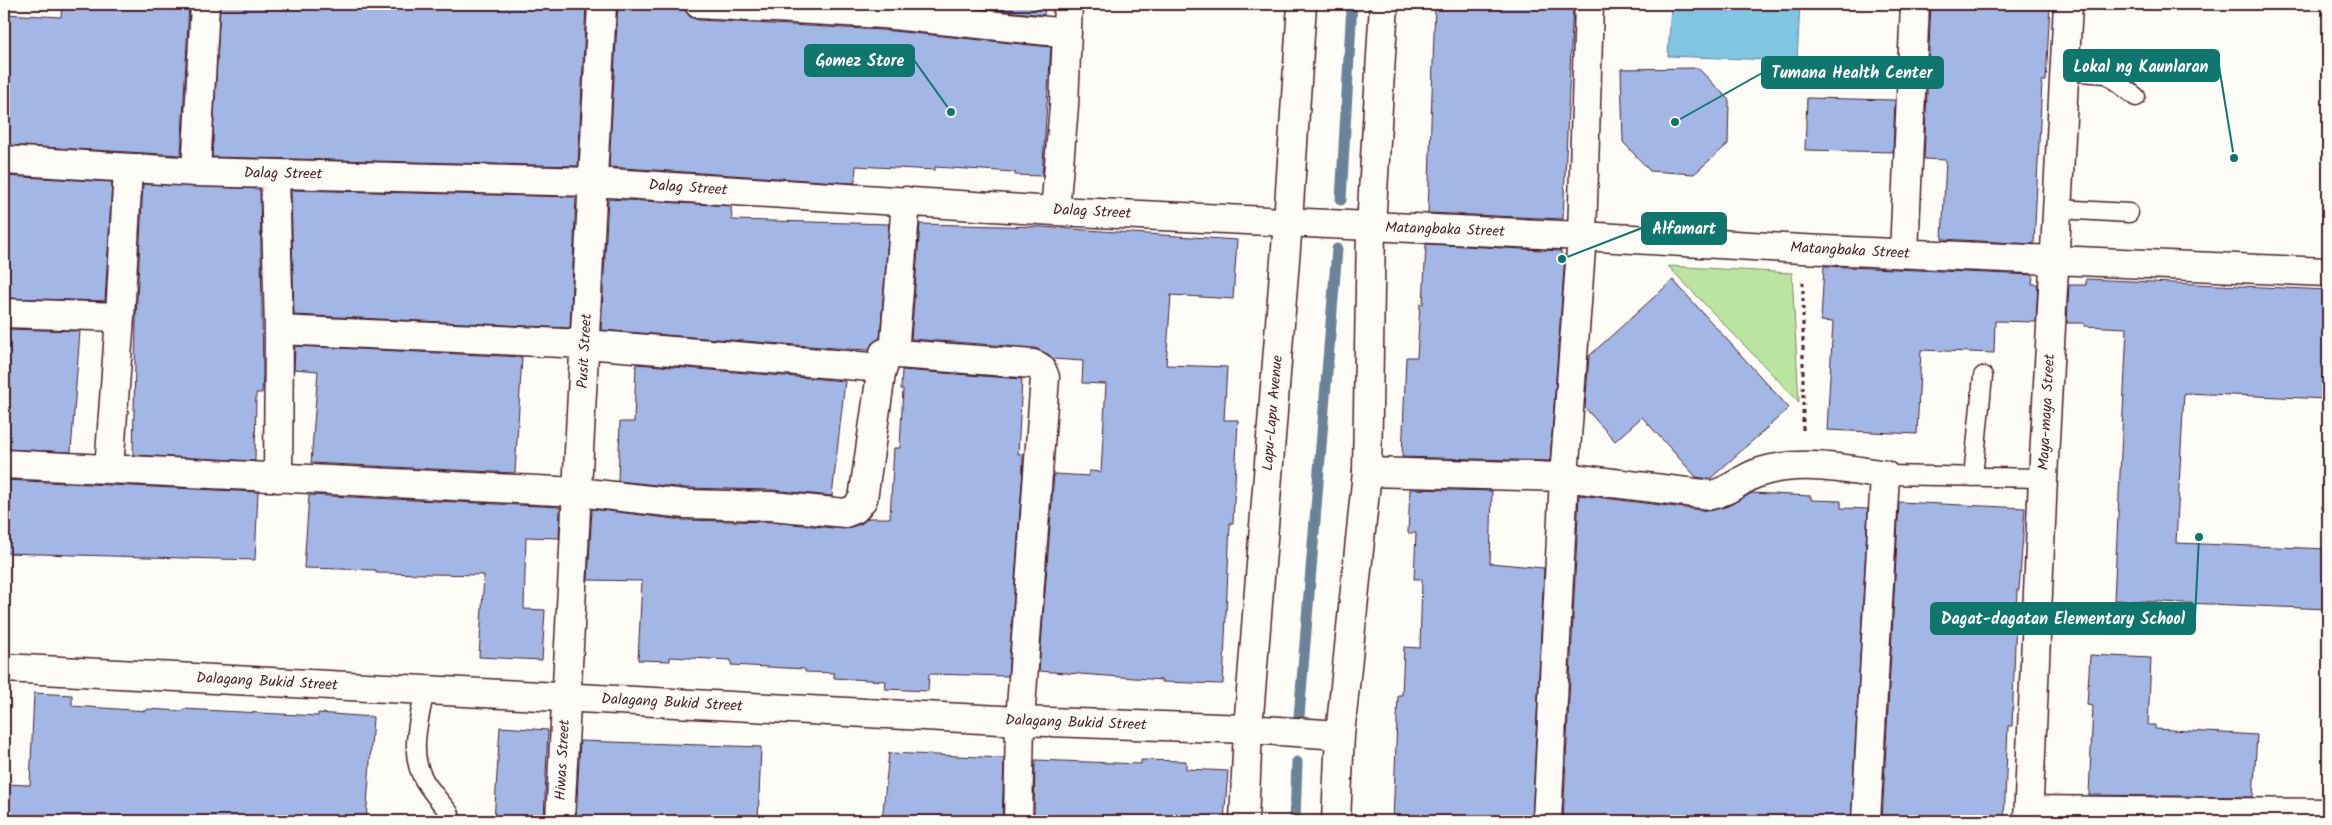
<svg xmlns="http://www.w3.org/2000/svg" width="2332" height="825" font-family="Kalam,sans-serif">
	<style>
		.green { fill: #bbe4a0; stroke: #828266 }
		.water { fill: #80c5e1; stroke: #6a8398 }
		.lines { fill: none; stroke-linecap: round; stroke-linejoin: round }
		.stream { stroke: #6a8398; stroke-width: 11 }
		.building { fill: #a2b7e5; stroke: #4a1f2b }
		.service-casing { stroke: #4a1f2b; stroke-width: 21 }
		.pedestrian-casing { stroke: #4a1f2b; stroke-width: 31 }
		.minor-casing { stroke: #4a1f2b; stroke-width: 31 }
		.secondary-casing { stroke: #4a1f2b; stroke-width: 31 }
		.path { stroke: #4a1f2b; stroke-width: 3; stroke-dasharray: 4 4; stroke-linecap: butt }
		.service { stroke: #fdfcf7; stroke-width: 18 }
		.pedestrian { stroke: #fdfcf7; stroke-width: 28 }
		.minor { stroke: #fdfcf7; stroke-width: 28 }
		.secondary { stroke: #fdfcf7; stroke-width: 28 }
		.labels { text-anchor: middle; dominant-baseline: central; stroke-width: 4; stroke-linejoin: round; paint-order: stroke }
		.street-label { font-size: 15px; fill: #4a1f2b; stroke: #fdfcf7 }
		.leader { fill: none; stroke: #0f766e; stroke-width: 2 }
		.callout-dot { fill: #0f766e; stroke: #fdfcf7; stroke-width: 2 }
		.callout { fill: #0f766e; stroke: #0f766e; stroke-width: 2 }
		.callout-label { font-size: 16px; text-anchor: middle; font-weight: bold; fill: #fff }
	</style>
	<rect width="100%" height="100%" fill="#fdfcf7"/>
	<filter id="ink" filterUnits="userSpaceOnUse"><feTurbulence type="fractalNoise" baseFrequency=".02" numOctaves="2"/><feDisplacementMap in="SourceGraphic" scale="10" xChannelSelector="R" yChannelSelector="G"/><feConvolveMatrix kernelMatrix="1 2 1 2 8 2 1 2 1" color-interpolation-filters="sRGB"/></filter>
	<g filter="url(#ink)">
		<path class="green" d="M 1668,266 L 1792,273 L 1799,402 Z"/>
		<path class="water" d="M 1671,4 L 1800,4 L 1797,61 L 1668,56 Z"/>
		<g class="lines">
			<path class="stream" d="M 1341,200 L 1352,4
				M 1299,717 L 1337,249
				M 1295,821 L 1297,762"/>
		</g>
		<path class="building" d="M 62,4 L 189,4 L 181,155 L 4,145 L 4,14 L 61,17 Z
			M 220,4 L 586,4 L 578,166 L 212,157 Z
			M 936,4 L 1045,4 L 1044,15 Z
			M 1435,4 L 1573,4 L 1563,219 L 1428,213 Z
			M 1931,4 L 2050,4 L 2046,81 L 2042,81 L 2034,244 L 1942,239 L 1946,160 L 1924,159 Z
			M 618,5 L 685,10 L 690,17 L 698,20 L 882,30 L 1051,47 L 1042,176 L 1015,175 L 1015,172 L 935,167 L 935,170 L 856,166 L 855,182 L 852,183 L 609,167 Z
			M 1698,68 L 1729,100 L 1728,144 L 1694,174 L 1650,171 L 1623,142 L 1621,69 Z
			M 1807,98 L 1895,100 L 1893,152 L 1805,150 Z
			M 4,176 L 112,182 L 105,301 L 4,298 Z
			M 143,184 L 260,189 L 263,372 L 262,393 L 256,393 L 255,461 L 133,455 L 136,319 Z
			M 291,190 L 576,197 L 570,328 L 294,315 Z
			M 608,199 L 731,206 L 732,220 L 889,224 L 880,338 L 872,343 L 869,350 L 848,349 L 601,330 Z
			M 920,224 L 1042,227 L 1237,240 L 1233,299 L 1171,295 L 1166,365 L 1227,367 L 1224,420 L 1238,420 L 1233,523 L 1230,523 L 1223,684 L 1161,682 L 1162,680 L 1039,671 L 1054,474 L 1089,476 L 1089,471 L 1101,472 L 1106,384 L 1082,383 L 1083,361 L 1053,359 L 1048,354 L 1035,348 L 911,339 Z
			M 1426,244 L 1561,251 L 1561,255 L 1565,255 L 1550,461 L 1402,457 L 1406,357 L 1417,357 L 1420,304 L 1423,304 Z
			M 1824,266 L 2033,275 L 2032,284 L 2038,284 L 2036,322 L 1995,321 L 1994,353 L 1921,350 L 1917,434 L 1827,430 L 1833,322 L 1821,321 Z
			M 2086,279 L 2328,290 L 2328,399 L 2184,393 L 2176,543 L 2328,549 L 2328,609 L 2114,600 L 2127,328 L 2084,326 L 2084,323 L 2067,323 L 2069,285 L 2086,285 Z
			M 1673,280 L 1789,408 L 1710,479 L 1696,477 L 1642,417 L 1615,441 L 1585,408 L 1589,356 Z
			M 4,329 L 80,331 L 71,452 L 4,449 Z
			M 295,346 L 522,357 L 515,473 L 311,463 L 318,371 L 294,369 Z
			M 636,364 L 845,381 L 832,496 L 772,490 L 686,488 L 618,481 L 620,422 L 634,422 Z
			M 902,370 L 1022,379 L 1018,454 L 1023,454 L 1023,469 L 1008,676 L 929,674 L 928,691 L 885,689 L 886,681 L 834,678 L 834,673 L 805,672 L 805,669 L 731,665 L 731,660 L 670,657 L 670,661 L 638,660 L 642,581 L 588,580 L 592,509 L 683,520 L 771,522 L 844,529 L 861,524 L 868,518 L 890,518 L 894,448 L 900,448 L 903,389 L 901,389 Z
			M 4,480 L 258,492 L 255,560 L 4,553 Z
			M 1410,489 L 1492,491 L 1490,563 L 1544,568 L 1532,821 L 1393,821 L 1398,695 L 1402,695 L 1404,647 L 1420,648 L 1422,579 L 1414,579 L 1416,533 L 1408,533 Z
			M 1752,493 L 1811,496 L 1811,500 L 1841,501 L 1841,508 L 1868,509 L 1851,821 L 1563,821 L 1579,495 L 1709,511 L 1728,506 Z
			M 309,495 L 560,507 L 559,538 L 526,537 L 524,609 L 545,610 L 542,660 L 479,657 L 484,575 L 376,573 L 376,570 L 304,568 Z
			M 1899,502 L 2025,508 L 2019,590 L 2017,590 L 2012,726 L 2008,726 L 2004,821 L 1882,821 Z
			M 2090,655 L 2151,658 L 2148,725 L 2155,725 L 2155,729 L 2257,735 L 2253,797 L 2089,795 L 2093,706 L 2087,705 Z
			M 34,693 L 72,695 L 72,706 L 147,711 L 147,709 L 183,711 L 183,709 L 318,716 L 318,713 L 373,717 L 366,821 L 4,821 L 4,784 L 30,785 Z
			M 500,727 L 548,730 L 544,818 L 542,818 L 542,821 L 494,821 Z
			M 580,741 L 761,747 L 758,821 L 576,820 Z
			M 889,753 L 1004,758 L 1002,821 L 882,821 Z
			M 1035,760 L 1141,764 L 1141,760 L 1186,761 L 1186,769 L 1228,771 L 1224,821 L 1034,821 Z"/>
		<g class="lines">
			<g class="service-casing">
				<path id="service" d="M 2065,71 L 2107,74 L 2136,97
					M 2058,209 L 2129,213
					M 1885,475 L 2043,478
					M 1973,477 L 1983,376
					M 425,690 C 420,716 409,750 422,776 C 428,789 441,802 450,814"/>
			</g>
			<g class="pedestrian-casing">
				<path id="pedestrian" d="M 1367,472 L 1564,477 L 1711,495 C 1728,492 1740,480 1755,474 C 1795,459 1844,468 1885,475 L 1866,821
					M 1547,821 L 1564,477"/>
			</g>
			<g class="minor-casing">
				<path id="minor" d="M 699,4 L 883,14
					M 884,4 L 883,14 L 1067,33
					M 4,160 L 196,172 L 593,182 L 1055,211 L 1582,236 L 1802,249 L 2328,272
					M 196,172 L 205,4
					M 275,174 L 279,330 L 278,478
					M 1055,211 L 1064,106 L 1068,4
					M 1904,253 L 1915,4
					M 4,313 L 120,317 L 109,469
					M 120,317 L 128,168
					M 279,330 L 585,344 L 883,368
					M 894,354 L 906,201
					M 4,464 L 578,492 L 685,504 L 772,506 L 845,513 L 855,509 L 863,499 L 884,353 L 1033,364 L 1041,368 L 1045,377 L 1020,721 L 1018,821
					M 1564,477 L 1582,236 L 1589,4
					M 2029,810 L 2328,813
					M 560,821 L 602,4
					M 2028,821 L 2043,478 L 2068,4"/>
			</g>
			<g class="secondary-casing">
				<path id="secondary" d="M 4,668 L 1020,721 L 1248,729 L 1340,735
					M 1244,821 L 1248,729 L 1288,222 L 1302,4
					M 1336,821 L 1340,735 L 1367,472 L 1371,227 L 1384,4"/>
			</g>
			<path class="path" d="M 1803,282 L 1803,433"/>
			<use href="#service" class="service"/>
			<use href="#pedestrian" class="pedestrian"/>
			<use href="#minor" class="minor"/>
			<use href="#secondary" class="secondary"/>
		</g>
	</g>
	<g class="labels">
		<g class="street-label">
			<text transform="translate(283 174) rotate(1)">Dalag Street</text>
			<text transform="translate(688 188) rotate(4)">Dalag Street</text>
			<text transform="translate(1092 212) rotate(3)">Dalag Street</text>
			<text transform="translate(1445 230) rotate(2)">Matangbaka Street</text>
			<text transform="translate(1850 251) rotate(3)">Matangbaka Street</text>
			<text transform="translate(585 351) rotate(-87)">Pusit Street</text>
			<text transform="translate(2047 412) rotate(-87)">Maya-maya Street</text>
			<text transform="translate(1273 413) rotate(-85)">Lapu-Lapu Avenue</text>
			<text transform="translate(267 682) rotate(3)">Dalagang Bukid Street</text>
			<text transform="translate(672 703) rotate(3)">Dalagang Bukid Street</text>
			<text transform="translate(1076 723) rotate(2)">Dalagang Bukid Street</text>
			<text transform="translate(563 760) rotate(-87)">Hiwas Street</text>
		</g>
	</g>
	<path class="leader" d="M951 112L914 60M2234 158L2219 66M1675 122L1762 73M1562 259L1642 228M2199 537L2195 618"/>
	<g class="callout-dot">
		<circle cx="951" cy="112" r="5"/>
		<circle cx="2234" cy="158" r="5"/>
		<circle cx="1675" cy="122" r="5"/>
		<circle cx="1562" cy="259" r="5"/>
		<circle cx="2199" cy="537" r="5"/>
	</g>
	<g class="callout">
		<rect x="805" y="45" width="109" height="31" rx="5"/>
		<rect x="2064" y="50" width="155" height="31" rx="5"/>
		<rect x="1762" y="57" width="181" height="31" rx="5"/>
		<rect x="1642" y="213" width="84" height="31" rx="5"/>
		<rect x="1931" y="603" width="264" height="31" rx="5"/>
	</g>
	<g class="callout-label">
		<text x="860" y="66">Gomez Store</text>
		<text x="2141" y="72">Lokal ng Kaunlaran</text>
		<text x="1852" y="78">Tumana Health Center</text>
		<text x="1684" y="234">Alfamart</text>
		<text x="2063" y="624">Dagat-dagatan Elementary School</text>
	</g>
	<rect width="2332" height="825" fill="none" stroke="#fdfcf7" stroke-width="20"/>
	<rect x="10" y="10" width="2312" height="805" fill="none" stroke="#4a1f2b" stroke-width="2" filter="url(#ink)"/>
</svg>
